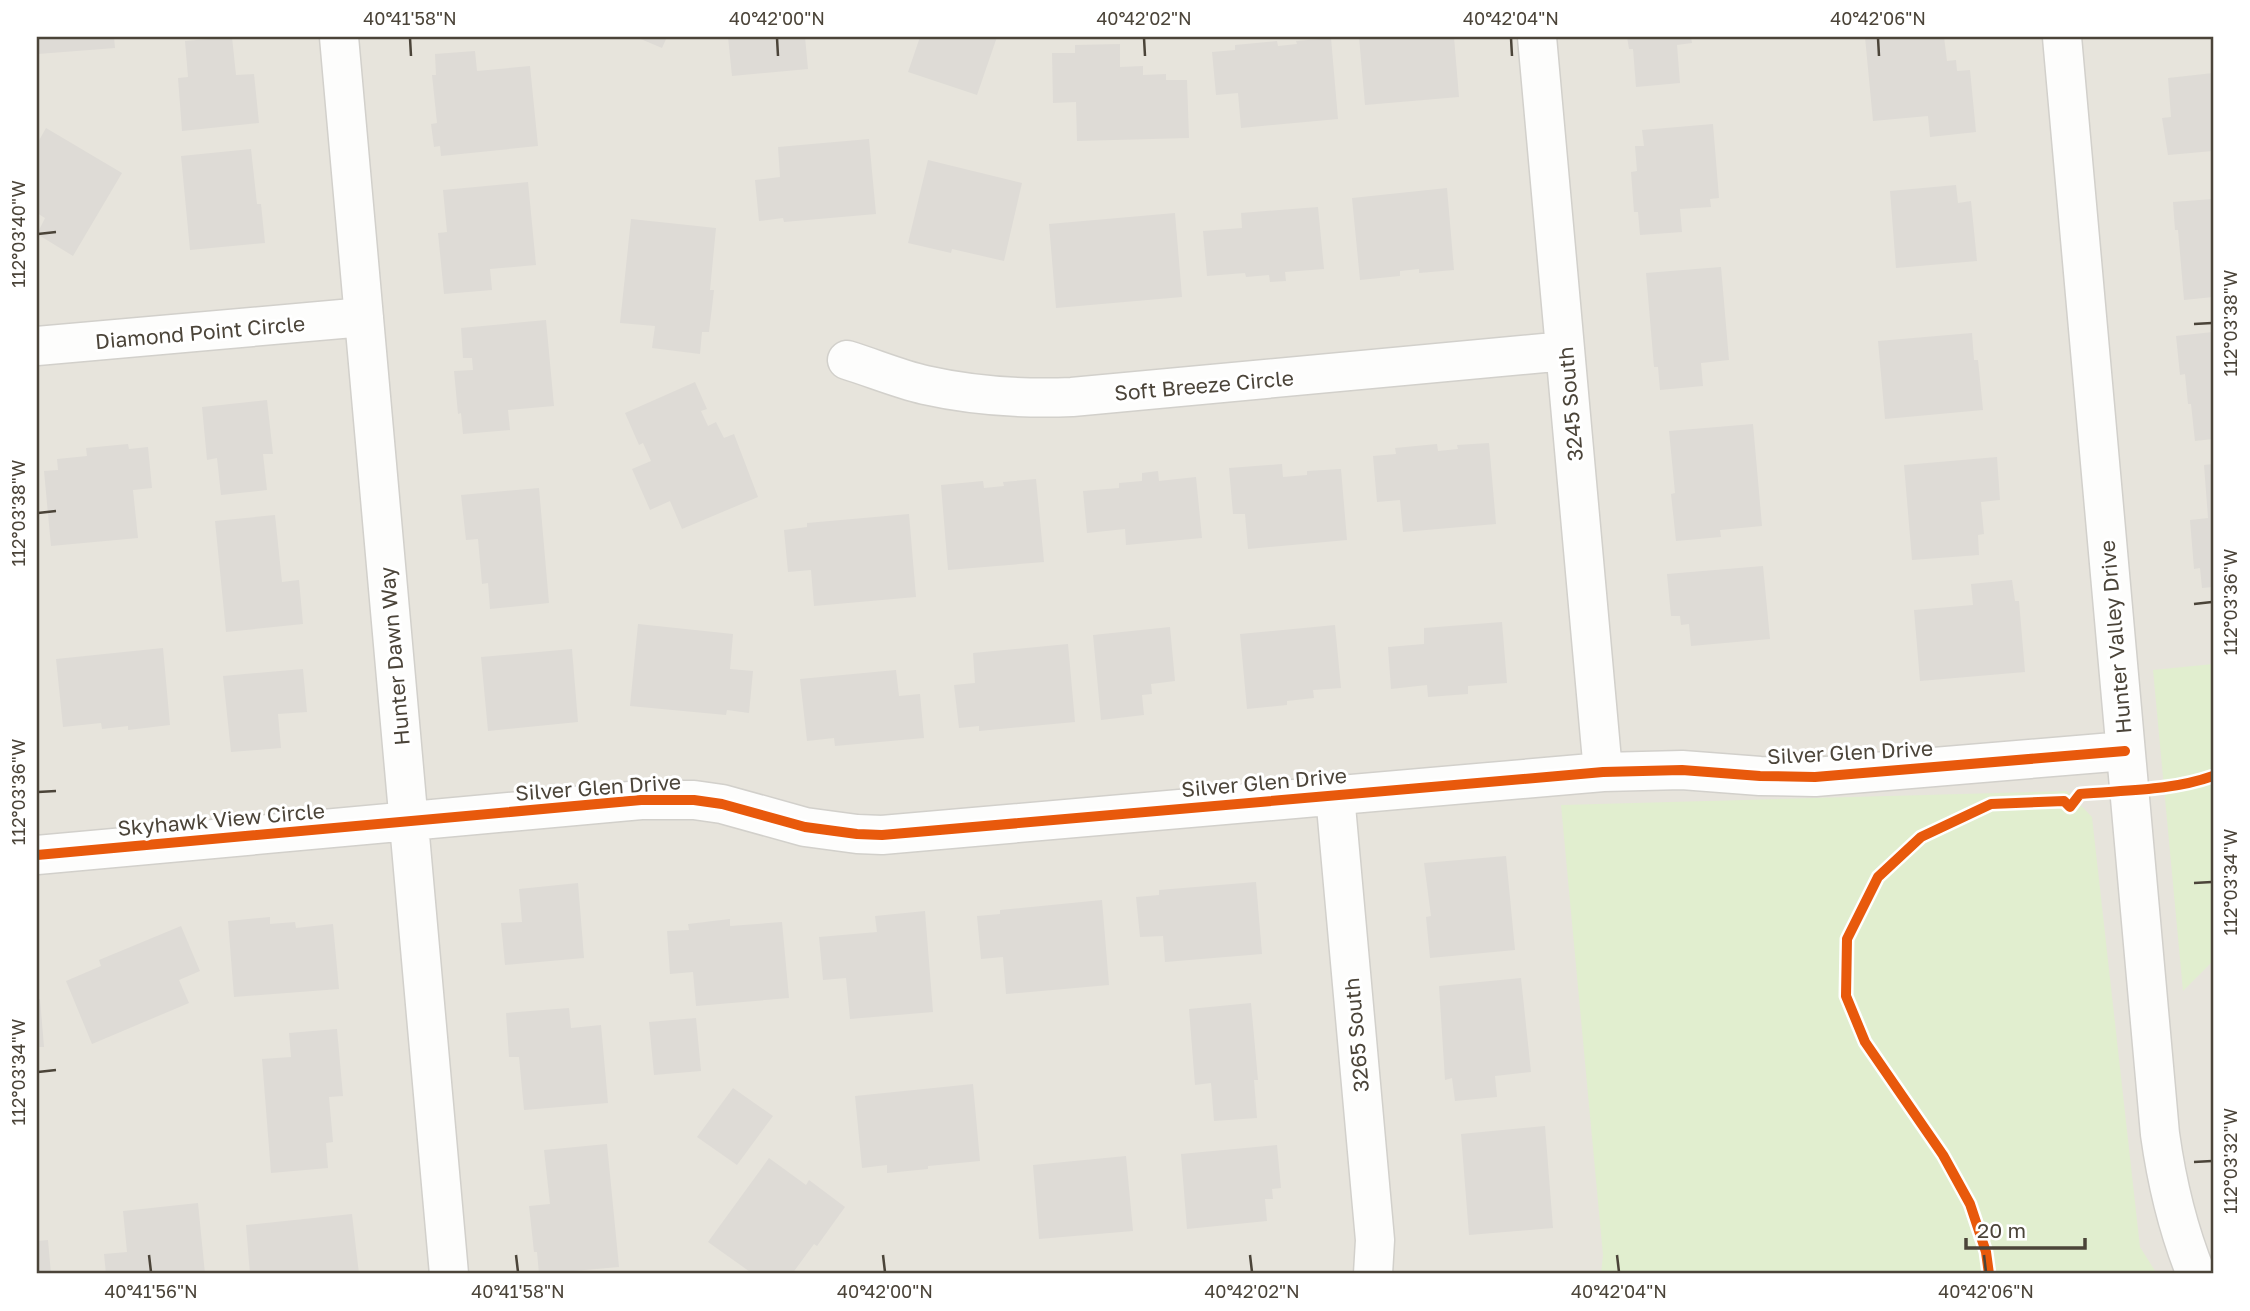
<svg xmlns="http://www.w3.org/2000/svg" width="2250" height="1311" font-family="'Golos Text',sans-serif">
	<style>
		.residential { fill: #e7e4dc }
		.green { fill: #e1eecf }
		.building { fill: #dedbd6 }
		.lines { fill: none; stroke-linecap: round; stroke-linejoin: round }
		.minor-casing { stroke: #d2d0cb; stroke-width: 41 }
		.minor { stroke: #fdfdfc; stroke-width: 38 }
		.cycleway-casing { stroke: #fff; stroke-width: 15 }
		.cycleway { stroke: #e8590c; stroke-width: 10 }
		.ticks { fill: none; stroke: #4b4439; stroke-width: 2.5 }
		.labels { text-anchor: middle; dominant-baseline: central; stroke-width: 6; stroke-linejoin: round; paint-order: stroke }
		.street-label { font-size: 21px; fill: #4b4439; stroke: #fff }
		.neatline { fill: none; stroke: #4b4439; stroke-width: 2.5 }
		.ticks-label { font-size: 18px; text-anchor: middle; fill: #4b4439 }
	</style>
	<rect width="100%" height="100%" fill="#f4f2ee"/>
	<path class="residential" d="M 37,37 L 2213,37 L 2213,1274 L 37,1274 Z"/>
	<path class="green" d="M 2213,664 L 2213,961 L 2183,991 L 2153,670 Z
		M 2067,791 L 2092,817 L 2140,1247 L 2157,1274 L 1601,1274 L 1603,1255 L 1561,805 Z"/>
	<path class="building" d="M 37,37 L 114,37 L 115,48 L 38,54 Z
		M 232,37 L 236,75 L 254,74 L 259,123 L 182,131 L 178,78 L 188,77 L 185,41 Z
		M 636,37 L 667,37 L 662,48 Z
		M 728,37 L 805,37 L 808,69 L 732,76 Z
		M 920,37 L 997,37 L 977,95 L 908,72 Z
		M 1359,37 L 1428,37 L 1428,39 L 1454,37 L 1459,97 L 1365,105 Z
		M 1627,37 L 1691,37 L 1692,43 L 1677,45 L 1680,83 L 1636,87 L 1633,49 L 1629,49 Z
		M 1865,37 L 1944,37 L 1947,61 L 1956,60 L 1957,71 L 1970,70 L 1976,132 L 1930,137 L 1928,116 L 1873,121 Z
		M 1331,38 L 1338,119 L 1241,128 L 1238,93 L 1216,95 L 1212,52 L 1235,50 L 1235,45 L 1277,41 L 1278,46 L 1297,44 L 1296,41 Z
		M 1120,44 L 1120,67 L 1143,66 L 1143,75 L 1166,74 L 1166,80 L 1187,80 L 1189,138 L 1077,141 L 1076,102 L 1053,103 L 1052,53 L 1075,53 L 1075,45 Z
		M 475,51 L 477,71 L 530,66 L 538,146 L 441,156 L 440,146 L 434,147 L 431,124 L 437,123 L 432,75 L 436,75 L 435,54 Z
		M 2213,73 L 2213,151 L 2168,155 L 2162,118 L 2171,117 L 2168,78 Z
		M 1713,124 L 1719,198 L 1710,199 L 1711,207 L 1680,209 L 1682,232 L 1640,235 L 1638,212 L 1634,212 L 1631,172 L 1637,171 L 1635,146 L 1644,146 L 1642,130 Z
		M 46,128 L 122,173 L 73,256 L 37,234 L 45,218 L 37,213 L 37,144 Z
		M 869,139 L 876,214 L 784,222 L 783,218 L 759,221 L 755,180 L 780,177 L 778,147 Z
		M 251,149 L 257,204 L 261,204 L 265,243 L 190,250 L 181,156 Z
		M 928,160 L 1022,183 L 1004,261 L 952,249 L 951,253 L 908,243 Z
		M 528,182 L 536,265 L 490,269 L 492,290 L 444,294 L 438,233 L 447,232 L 443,190 Z
		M 1956,185 L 1958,203 L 1971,201 L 1977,261 L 1896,268 L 1890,191 Z
		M 1447,188 L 1454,270 L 1419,273 L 1419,269 L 1400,271 L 1400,276 L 1360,280 L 1352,198 Z
		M 2213,199 L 2213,297 L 2184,300 L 2178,230 L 2175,230 L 2173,202 Z
		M 1318,207 L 1324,269 L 1285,272 L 1286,281 L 1270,282 L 1269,275 L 1246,277 L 1245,273 L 1207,276 L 1203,231 L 1242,228 L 1241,213 Z
		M 1175,213 L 1182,297 L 1056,308 L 1049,224 Z
		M 631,219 L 716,228 L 710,290 L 714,290 L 709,332 L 702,332 L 700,354 L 652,348 L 655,326 L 620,323 Z
		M 1721,267 L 1729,360 L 1701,363 L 1703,386 L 1660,390 L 1658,367 L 1654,367 L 1646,273 Z
		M 546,320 L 554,406 L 508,410 L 510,430 L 463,434 L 461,413 L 458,414 L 454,371 L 473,370 L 472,358 L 463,358 L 461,328 Z
		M 2213,332 L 2213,439 L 2195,441 L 2191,404 L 2188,404 L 2185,374 L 2180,375 L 2176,336 Z
		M 1972,333 L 1974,360 L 1978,360 L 1983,410 L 1885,419 L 1878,341 Z
		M 695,382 L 707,409 L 701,411 L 708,426 L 716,422 L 724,438 L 734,434 L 758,497 L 682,529 L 670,501 L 650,510 L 632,469 L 651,461 L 643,443 L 639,445 L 625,413 Z
		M 267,400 L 273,454 L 263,454 L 267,490 L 221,495 L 217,458 L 207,460 L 202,407 Z
		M 1753,424 L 1762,526 L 1720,530 L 1721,537 L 1676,541 L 1671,494 L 1675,493 L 1669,431 Z
		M 1489,443 L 1496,524 L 1403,532 L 1400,500 L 1377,502 L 1373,456 L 1396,454 L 1395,448 L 1437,444 L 1438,451 L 1458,449 L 1457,445 Z
		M 128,444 L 129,449 L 148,447 L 152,488 L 133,490 L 138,538 L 51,546 L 44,471 L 58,470 L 57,459 L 87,456 L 86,448 Z
		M 1997,457 L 2000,500 L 1981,502 L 1984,534 L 1978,535 L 1979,555 L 1912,560 L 1904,465 Z
		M 1282,464 L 1283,477 L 1307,475 L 1307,471 L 1341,469 L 1347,540 L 1248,549 L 1245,514 L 1233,514 L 1229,468 Z
		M 2213,464 L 2213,587 L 2202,588 L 2200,568 L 2194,569 L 2190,520 L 2208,518 L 2204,465 Z
		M 1158,471 L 1159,481 L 1196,477 L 1202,538 L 1126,545 L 1125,529 L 1087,533 L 1083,491 L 1119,488 L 1119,483 L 1142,481 L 1142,473 Z
		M 1036,479 L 1044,562 L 948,570 L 941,485 L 983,481 L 984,488 L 1004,486 L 1003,482 Z
		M 539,488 L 549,603 L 490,609 L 488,583 L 482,584 L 478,539 L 466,540 L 461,495 Z
		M 909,514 L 916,597 L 814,606 L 811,570 L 788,572 L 784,530 L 807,527 L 807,523 Z
		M 275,515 L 282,582 L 299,580 L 303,624 L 226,632 L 215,521 Z
		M 1763,566 L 1770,639 L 1691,646 L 1689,624 L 1681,625 L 1680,616 L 1671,616 L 1667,574 Z
		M 2012,580 L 2015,601 L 2019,601 L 2025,672 L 1920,681 L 1914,610 L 1973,605 L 1971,584 Z
		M 1502,622 L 1507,683 L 1468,686 L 1468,694 L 1428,697 L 1427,685 L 1391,689 L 1388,647 L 1424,644 L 1424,628 Z
		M 638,624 L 733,634 L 730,669 L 753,671 L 749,713 L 727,710 L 726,715 L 630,706 Z
		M 1335,625 L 1341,688 L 1313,690 L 1314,698 L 1287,701 L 1287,705 L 1247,709 L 1240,634 Z
		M 1170,627 L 1175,681 L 1151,684 L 1152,694 L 1142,695 L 1144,715 L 1101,720 L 1093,635 Z
		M 1068,644 L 1075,722 L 979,731 L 979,726 L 959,728 L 954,685 L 975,683 L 973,653 Z
		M 163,648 L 170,725 L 128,730 L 128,726 L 102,729 L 101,723 L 63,727 L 56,659 Z
		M 572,649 L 578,722 L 488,731 L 481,657 Z
		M 303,669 L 307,712 L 278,714 L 281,748 L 231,752 L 223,676 Z
		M 896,670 L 899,696 L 920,694 L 924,738 L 835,746 L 834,738 L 807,741 L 800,679 Z
		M 1506,856 L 1515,950 L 1430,958 L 1426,917 L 1431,916 L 1424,863 Z
		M 1256,882 L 1262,954 L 1165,962 L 1163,936 L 1140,937 L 1136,897 L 1159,895 L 1159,890 Z
		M 578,883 L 584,958 L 505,965 L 501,923 L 522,922 L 519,889 Z
		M 1102,900 L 1109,985 L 1006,994 L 1003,957 L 981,959 L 977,916 L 1000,914 L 1000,910 Z
		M 925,911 L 933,1012 L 850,1019 L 846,978 L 823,980 L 819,937 L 877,932 L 875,916 Z
		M 270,917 L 270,924 L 295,922 L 296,928 L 333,924 L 339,989 L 234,997 L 228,921 Z
		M 730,919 L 730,926 L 782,922 L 789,998 L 696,1006 L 693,972 L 670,974 L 667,931 L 689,930 L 688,924 Z
		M 181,926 L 200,971 L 179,980 L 189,1003 L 92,1044 L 66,981 L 101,966 L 99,960 Z
		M 1521,978 L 1531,1072 L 1495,1076 L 1497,1097 L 1455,1101 L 1452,1078 L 1445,1080 L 1439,986 Z
		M 40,999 L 44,1047 L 37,1047 L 37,1000 Z
		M 1251,1003 L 1258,1080 L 1254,1080 L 1257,1118 L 1214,1121 L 1211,1083 L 1195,1085 L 1189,1009 Z
		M 569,1008 L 571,1028 L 601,1025 L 608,1103 L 524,1110 L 519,1057 L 509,1057 L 506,1013 Z
		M 696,1018 L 701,1071 L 654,1075 L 649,1022 Z
		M 337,1029 L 343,1096 L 329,1097 L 333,1142 L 326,1143 L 328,1168 L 271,1173 L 262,1059 L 291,1057 L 289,1033 Z
		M 973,1084 L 980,1161 L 928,1166 L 928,1169 L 887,1173 L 887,1165 L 862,1168 L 855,1096 Z
		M 733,1088 L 773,1116 L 737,1165 L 697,1137 Z
		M 1545,1126 L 1553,1228 L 1469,1235 L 1461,1134 Z
		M 607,1144 L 619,1267 L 539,1274 L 537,1252 L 534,1252 L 529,1206 L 550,1204 L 544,1150 Z
		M 1277,1145 L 1281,1188 L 1272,1189 L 1273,1199 L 1265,1199 L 1267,1221 L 1187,1229 L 1181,1154 Z
		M 1126,1156 L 1133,1231 L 1039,1239 L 1033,1165 Z
		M 769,1158 L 806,1185 L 809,1180 L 845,1207 L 817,1246 L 814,1244 L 792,1274 L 753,1274 L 708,1242 Z
		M 198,1203 L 205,1274 L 106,1274 L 104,1254 L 127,1252 L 123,1211 Z
		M 352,1214 L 359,1274 L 250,1274 L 246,1225 Z
		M 48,1240 L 51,1274 L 37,1274 L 37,1241 Z"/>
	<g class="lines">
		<g class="minor-casing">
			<path id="minor" d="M 339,37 L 449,1274
				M 1537,37 L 1603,772
				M 2062,37 L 2160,1134 C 2167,1184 2177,1227 2196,1274
				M 37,346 L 364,317
				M 847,360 C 873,368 899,379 925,385 C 974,396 1023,399 1072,397 L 1565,351
				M 1335,795 L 1375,1240 L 1373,1274
				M 37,855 L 641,800 L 694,800 L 722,804 L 805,827 L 857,834 L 882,835 L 1603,772 L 1682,770 L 1760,776 L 1815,777 L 2125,751"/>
		</g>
		<use href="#minor" class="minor"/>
		<g class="cycleway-casing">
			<path id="cycleway" d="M 37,855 L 641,800 L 694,800 L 722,804 L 805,827 L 857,834 L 882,835 L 1603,772 L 1682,770 L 1760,776 L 1815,777 L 2125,751
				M 1989,1274 L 1986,1252 L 1970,1204 L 1943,1155 L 1865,1042 L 1846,996 L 1847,939 L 1878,877 L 1921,837 L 1991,804 L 2064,801 L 2070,807 L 2080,794 C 2124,790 2171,791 2213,776"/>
		</g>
		<use href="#cycleway" class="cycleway"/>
	</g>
	<path class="ticks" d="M 410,38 L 411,56M 777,38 L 778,56M 1144,38 L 1145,56M 1511,38 L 1512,56M 1878,38 L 1879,56M 38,234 L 56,232M 2194,324 L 2212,323M 38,513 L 56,511M 2194,604 L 2212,602M 38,792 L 56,791M 2194,883 L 2212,882M 38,1072 L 56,1070M 2194,1162 L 2212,1161M 149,1255 L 151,1272M 516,1255 L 518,1272M 883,1255 L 885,1272M 1250,1255 L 1252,1272M 1617,1255 L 1619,1272M 1984,1255 L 1986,1272"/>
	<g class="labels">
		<g class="street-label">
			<text transform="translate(200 332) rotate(-5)">Diamond Point Circle</text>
			<text transform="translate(1204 385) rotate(-5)">Soft Breeze Circle</text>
			<text transform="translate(1570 404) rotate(-95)">3245 South</text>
			<text transform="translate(2115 637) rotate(-95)">Hunter Valley Drive</text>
			<text transform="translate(394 656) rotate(-95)">Hunter Dawn Way</text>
			<text transform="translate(1850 752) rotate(-3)">Silver Glen Drive</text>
			<text transform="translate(1264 782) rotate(-5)">Silver Glen Drive</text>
			<text transform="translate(598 787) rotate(-4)">Silver Glen Drive</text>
			<text transform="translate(221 819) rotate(-5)">Skyhawk View Circle</text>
			<text transform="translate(1356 1035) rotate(-95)">3265 South</text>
		</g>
	</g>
	<rect width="2250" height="1311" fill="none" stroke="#ffffff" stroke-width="77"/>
	<path d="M1966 1238v10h119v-10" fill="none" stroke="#4b4439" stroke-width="3.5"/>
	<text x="1977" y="1238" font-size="21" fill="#4b4439" stroke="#ffffff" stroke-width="5" paint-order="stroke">20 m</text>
	<rect x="38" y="38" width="2174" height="1234" class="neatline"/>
	<g class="ticks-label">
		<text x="410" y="25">40°41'58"N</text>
		<text x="777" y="25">40°42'00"N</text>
		<text x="1144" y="25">40°42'02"N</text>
		<text x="1511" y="25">40°42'04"N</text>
		<text x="1878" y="25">40°42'06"N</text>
		<text transform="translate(19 234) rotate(-90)" y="6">112°03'40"W</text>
		<text transform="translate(2231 323) rotate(-90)" y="6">112°03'38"W</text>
		<text transform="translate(19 513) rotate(-90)" y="6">112°03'38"W</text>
		<text transform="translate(2231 602) rotate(-90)" y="6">112°03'36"W</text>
		<text transform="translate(19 792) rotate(-90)" y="6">112°03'36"W</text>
		<text transform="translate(2231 882) rotate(-90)" y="6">112°03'34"W</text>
		<text transform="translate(19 1072) rotate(-90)" y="6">112°03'34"W</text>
		<text transform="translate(2231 1161) rotate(-90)" y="6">112°03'32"W</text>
		<text x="151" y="1298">40°41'56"N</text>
		<text x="518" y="1298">40°41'58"N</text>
		<text x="885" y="1298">40°42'00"N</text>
		<text x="1252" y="1298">40°42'02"N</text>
		<text x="1619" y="1298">40°42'04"N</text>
		<text x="1986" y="1298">40°42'06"N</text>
	</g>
</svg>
